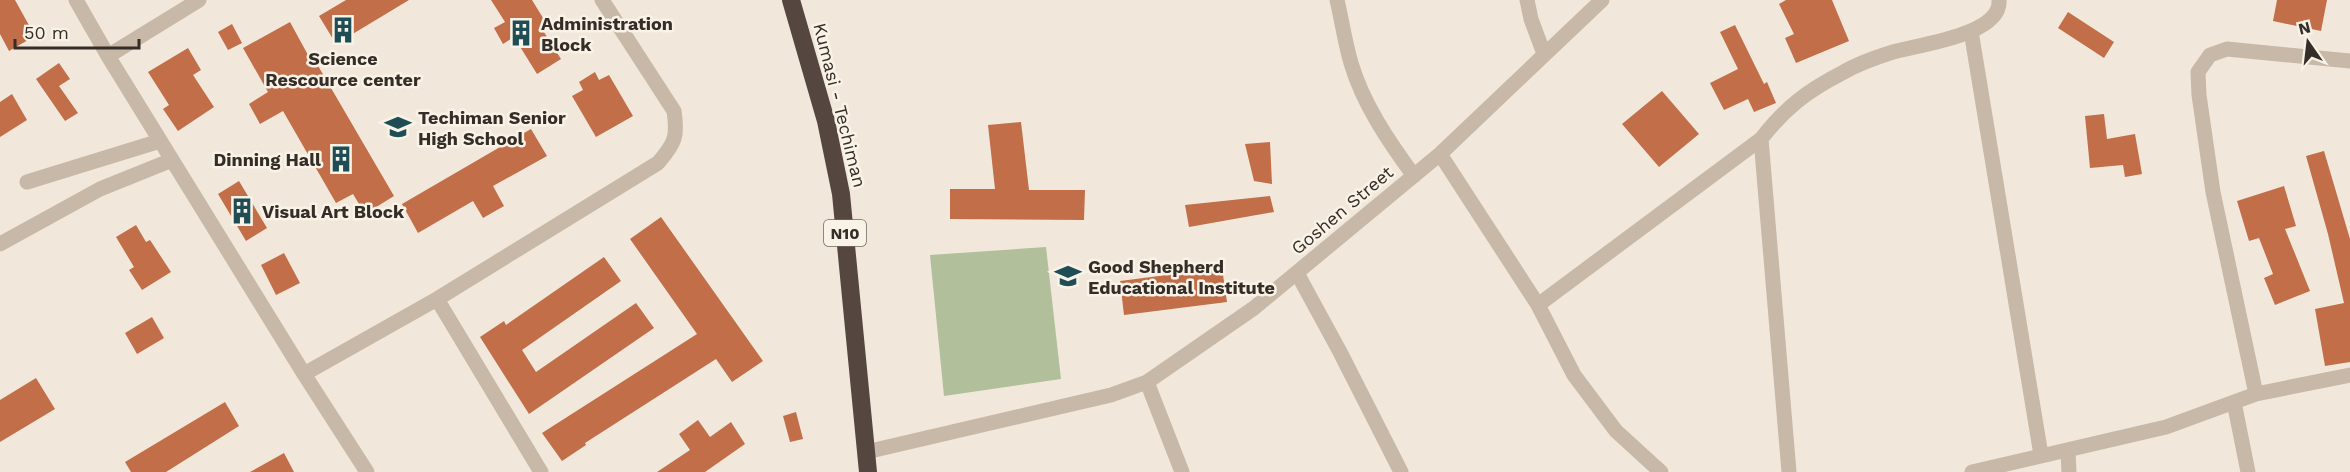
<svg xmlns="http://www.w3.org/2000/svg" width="2350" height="472" font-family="'Work Sans',sans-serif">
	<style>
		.garden { fill: #b1bf9b }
		.building { fill: #c16e49 }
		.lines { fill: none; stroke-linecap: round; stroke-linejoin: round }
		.minor { stroke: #c8b8a7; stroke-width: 15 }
		.highway { stroke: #55473f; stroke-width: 18 }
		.labels { text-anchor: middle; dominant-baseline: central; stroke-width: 5; stroke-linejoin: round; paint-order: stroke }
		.shield { fill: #f8f2e7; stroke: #706861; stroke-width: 1.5 }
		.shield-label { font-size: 16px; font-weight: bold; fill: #352d27 }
		.poi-label { font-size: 18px; font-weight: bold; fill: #352d27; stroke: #f8f2e7; text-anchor: start }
		.street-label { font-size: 18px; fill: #352d27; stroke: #f8f2e7 }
	</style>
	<rect width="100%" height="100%" fill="#f1e8db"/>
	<path class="garden" d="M 1046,247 L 1061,379 L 944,396 L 930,255 Z"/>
	<path class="building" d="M 0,0 L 15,0 L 35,36 L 9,51 L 0,34 Z
		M 346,0 L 409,0 L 336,44 L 319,16 Z
		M 491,0 L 532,0 L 548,26 L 542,29 L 561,59 L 537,74 L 514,37 L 503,44 L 494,28 L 505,22 Z
		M 1786,0 L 1832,0 L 1849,41 L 1796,63 L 1785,38 L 1794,34 L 1779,4 Z
		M 2277,0 L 2327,0 L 2321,31 L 2273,21 Z
		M 2068,12 L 2114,42 L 2104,58 L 2058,28 Z
		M 290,22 L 314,66 L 317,64 L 394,196 L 365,214 L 353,194 L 336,203 L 283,111 L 260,124 L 249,104 L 268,92 L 243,48 Z
		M 232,24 L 242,43 L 228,50 L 218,32 Z
		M 1735,25 L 1764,84 L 1767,82 L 1776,103 L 1754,112 L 1748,99 L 1724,110 L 1710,83 L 1738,69 L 1720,32 Z
		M 188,48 L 201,70 L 193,75 L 214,107 L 178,131 L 163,109 L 169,105 L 148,72 Z
		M 59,63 L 70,79 L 59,86 L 78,113 L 65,121 L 36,79 Z
		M 595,72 L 599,80 L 609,75 L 633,116 L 596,137 L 572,96 L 583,90 L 579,82 Z
		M 1662,91 L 1699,134 L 1659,167 L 1622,124 Z
		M 12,94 L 27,120 L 0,137 L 0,102 Z
		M 2104,114 L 2107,139 L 2135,134 L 2142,174 L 2125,177 L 2123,165 L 2090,168 L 2085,116 Z
		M 1021,122 L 1029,190 L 1085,190 L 1084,220 L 950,219 L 950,189 L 995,189 L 988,125 Z
		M 531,129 L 547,156 L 493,186 L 504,206 L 483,218 L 473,201 L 418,233 L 402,204 Z
		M 1270,142 L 1272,184 L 1254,181 L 1245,144 Z
		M 2324,151 L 2350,239 L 2350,362 L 2325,366 L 2315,309 L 2344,303 L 2328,234 L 2306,156 Z
		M 239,181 L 267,228 L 246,241 L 218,194 Z
		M 2284,186 L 2296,226 L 2285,229 L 2310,291 L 2275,305 L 2264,278 L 2273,274 L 2259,238 L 2249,241 L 2237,201 Z
		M 1270,196 L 1274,212 L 1189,227 L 1185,205 Z
		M 661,217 L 763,361 L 732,382 L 716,359 L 585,443 L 586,445 L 562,461 L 542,433 L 697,334 L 630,239 Z
		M 136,225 L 146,242 L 150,240 L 171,272 L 142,290 L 129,270 L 134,267 L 116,237 Z
		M 284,253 L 300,283 L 276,295 L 261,265 Z
		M 604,257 L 621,281 L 522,350 L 536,372 L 636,303 L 654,328 L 529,414 L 480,337 L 504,321 L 506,325 Z
		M 1222,268 L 1227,302 L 1124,315 L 1120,281 Z
		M 152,317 L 164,338 L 137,354 L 125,333 Z
		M 36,378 L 55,409 L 0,442 L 0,400 Z
		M 225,402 L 239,426 L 166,472 L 131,472 L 125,462 Z
		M 796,412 L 803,439 L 790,442 L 783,416 Z
		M 698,420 L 710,437 L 731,422 L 745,444 L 705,472 L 657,472 L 690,450 L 679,434 Z
		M 284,453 L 294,472 L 250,472 Z"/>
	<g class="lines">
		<path class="minor" d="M 76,0 L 108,56
			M 199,0 L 108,56 L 304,374 L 437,299 L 658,163 C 675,143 678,137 674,111 L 602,0
			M 1337,0 C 1342,21 1345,43 1351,63 C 1363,104 1389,142 1414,176
			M 1527,0 L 1531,19 L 1544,54
			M 1971,31 L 2041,455
			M 1761,139 L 1789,472
			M 1440,154 L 1538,305 L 1574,375 L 1616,431 L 1661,472
			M 27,182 L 160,141
			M 0,244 L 100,189 L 172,160
			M 1297,273 L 1340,352 L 1401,472
			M 437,299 L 541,472
			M 1538,305 L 1761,139 C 1785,108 1807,91 1842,73 C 1857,64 1877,57 1893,52 C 1917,45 2002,35 1999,0
			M 304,374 L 367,472
			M 1147,382 L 1182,472
			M 2256,394 L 2213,192 L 2199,95 L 2198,72 L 2210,55 L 2227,49 L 2350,61
			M 2234,402 L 2248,472
			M 2068,450 L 2069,472
			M 866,452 L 1111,395 L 1147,382 L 1254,308 L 1440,154 L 1602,0
			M 1972,472 L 2166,427 L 2256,394 L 2350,375"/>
		<path class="highway" d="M 791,0 L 826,121 L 841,194 L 868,472"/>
	</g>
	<defs>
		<g id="building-bare" transform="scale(2.07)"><path d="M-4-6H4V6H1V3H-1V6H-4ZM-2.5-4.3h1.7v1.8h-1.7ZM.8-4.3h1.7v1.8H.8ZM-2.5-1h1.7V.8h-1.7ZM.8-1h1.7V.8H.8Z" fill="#1f4d55" stroke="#f8f2e7" stroke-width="2.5" paint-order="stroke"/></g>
		<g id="school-bare" transform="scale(2.07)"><path d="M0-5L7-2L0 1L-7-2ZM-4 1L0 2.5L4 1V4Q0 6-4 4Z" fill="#1f4d55" stroke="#f8f2e7" stroke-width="2.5" paint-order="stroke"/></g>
	</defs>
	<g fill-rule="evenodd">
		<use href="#building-bare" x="343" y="30"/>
		<use href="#building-bare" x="521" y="33"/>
		<use href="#school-bare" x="398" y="127"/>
		<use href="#building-bare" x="341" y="159"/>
		<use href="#building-bare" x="242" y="211"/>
		<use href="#school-bare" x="1068" y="276"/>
	</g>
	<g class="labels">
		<rect class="shield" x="824" y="220" width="42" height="26" rx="4.5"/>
		<g class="shield-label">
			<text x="845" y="233">N10</text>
		</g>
		<g class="poi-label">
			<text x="541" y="23">Administration<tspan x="541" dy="21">Block</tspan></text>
			<text x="343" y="58" text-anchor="middle">Science<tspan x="343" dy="21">Rescource center</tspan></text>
			<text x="418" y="117">Techiman Senior<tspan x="418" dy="21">High School</tspan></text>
			<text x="321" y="159" text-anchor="end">Dinning Hall</text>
			<text x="262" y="211">Visual Art Block</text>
			<text x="1088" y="266">Good Shepherd<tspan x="1088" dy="21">Educational Institute</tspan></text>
		</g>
		<g class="street-label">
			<text transform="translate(840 105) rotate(76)">Kumasi - Techiman</text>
			<text transform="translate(1342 210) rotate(-40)">Goshen Street</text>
		</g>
	</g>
	<g transform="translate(2308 42) rotate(346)" stroke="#f8f2e7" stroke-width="4.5" paint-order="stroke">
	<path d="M0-4.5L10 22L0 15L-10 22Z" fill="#352d27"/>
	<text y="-9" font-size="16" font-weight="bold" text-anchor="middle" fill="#352d27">N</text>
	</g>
	<path d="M15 39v9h124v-9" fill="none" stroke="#352d27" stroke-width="3"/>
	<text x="24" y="39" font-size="18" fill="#352d27" stroke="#f8f2e7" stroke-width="4.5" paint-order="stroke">50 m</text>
</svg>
